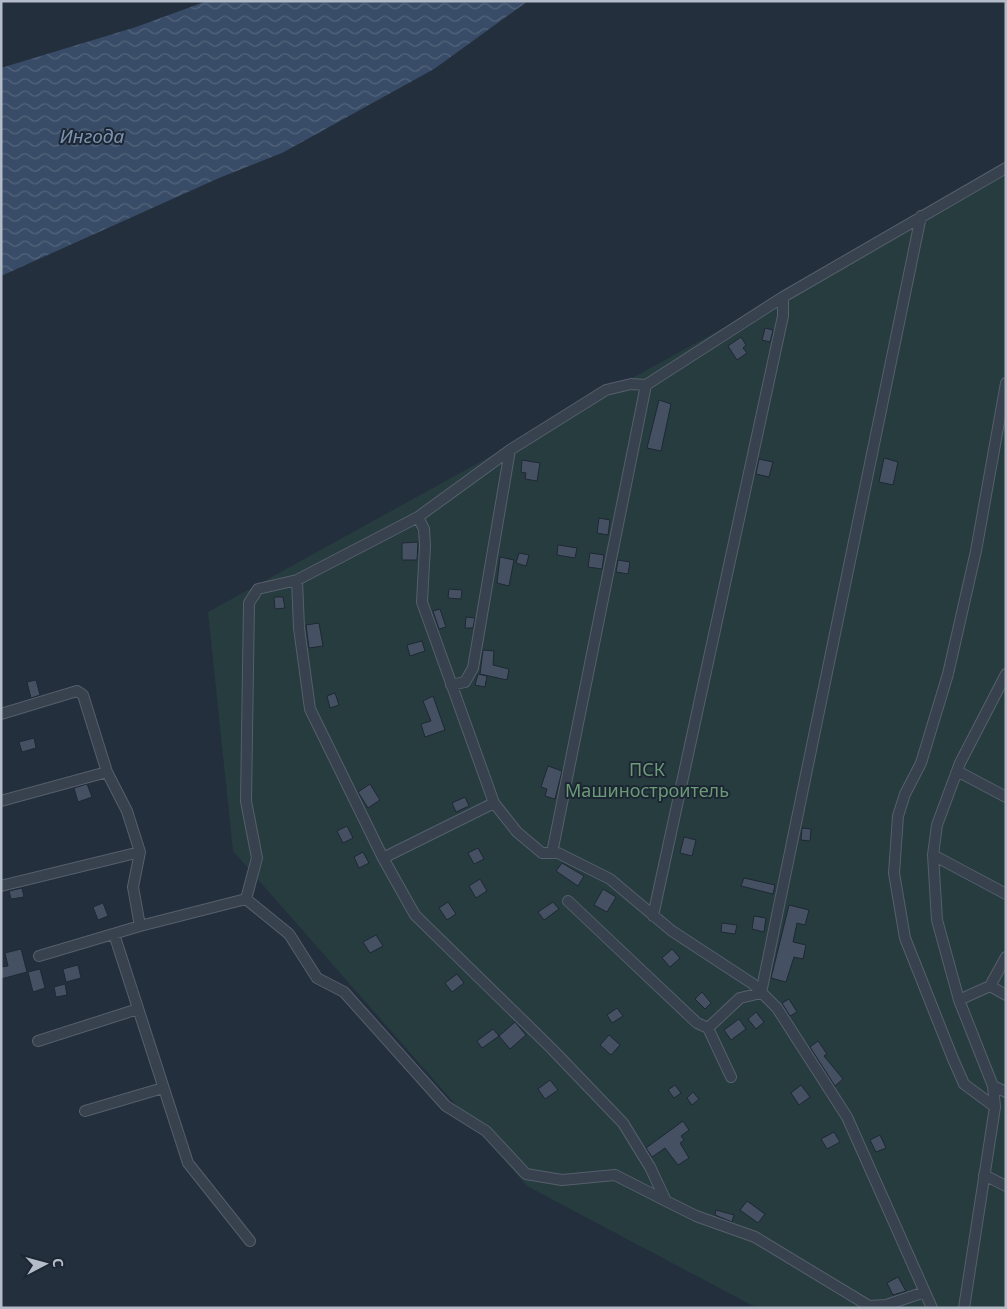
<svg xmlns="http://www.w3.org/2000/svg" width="1007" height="1309" font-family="'Noto Sans',sans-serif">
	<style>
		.garden { fill: #263c3f }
		.water { fill: url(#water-waves) }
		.building { fill: #455162; stroke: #1f2835 }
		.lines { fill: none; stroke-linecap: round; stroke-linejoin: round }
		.street-casing { stroke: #565f6c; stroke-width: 12 }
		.street { stroke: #38414e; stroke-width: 10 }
		.labels { text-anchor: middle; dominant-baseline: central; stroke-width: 4; stroke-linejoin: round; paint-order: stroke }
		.park-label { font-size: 18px; fill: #6b9a76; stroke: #1d2633 }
		.water-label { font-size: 19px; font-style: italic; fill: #7c92b1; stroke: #1d2633 }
	</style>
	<defs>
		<pattern id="water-waves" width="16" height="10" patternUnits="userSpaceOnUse" patternTransform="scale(1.25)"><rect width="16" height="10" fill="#394c67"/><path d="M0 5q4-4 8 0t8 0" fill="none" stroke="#53647b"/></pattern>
	</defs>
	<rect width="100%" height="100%" fill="#242f3e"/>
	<path class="garden" d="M 1006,172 L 1006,1308 L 757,1308 L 527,1186 L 233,851 L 208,612 Z"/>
	<path class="water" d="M 207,1 L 528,1 L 434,69 L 282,153 L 219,178 L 1,276 L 1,68 L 136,27 Z"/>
	<path class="building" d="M 765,328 L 773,330 L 770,342 L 762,340 Z
		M 741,337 L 746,345 L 743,348 L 747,353 L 737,360 L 728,346 Z
		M 659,400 L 671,404 L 661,451 L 647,448 Z
		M 884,458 L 898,462 L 893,485 L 879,482 Z
		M 759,459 L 773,462 L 769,477 L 756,474 Z
		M 522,460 L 540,463 L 537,481 L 525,479 L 526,473 L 521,472 Z
		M 599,518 L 610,520 L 608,535 L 597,533 Z
		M 418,542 L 417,560 L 402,560 L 402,543 Z
		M 558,545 L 577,548 L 575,558 L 557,555 Z
		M 519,553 L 529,555 L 526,566 L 516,563 Z
		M 590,553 L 604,555 L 602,569 L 588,567 Z
		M 500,557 L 514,560 L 509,586 L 497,583 Z
		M 618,560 L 630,562 L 628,574 L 616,572 Z
		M 449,589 L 462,590 L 461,599 L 448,598 Z
		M 274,597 L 283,597 L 285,608 L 275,609 Z
		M 440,609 L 446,627 L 439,629 L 433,611 Z
		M 466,617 L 475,618 L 473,628 L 465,628 Z
		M 319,623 L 323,646 L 309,648 L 306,625 Z
		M 422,641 L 425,651 L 410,656 L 407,645 Z
		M 483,650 L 494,651 L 493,665 L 509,669 L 507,680 L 480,674 Z
		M 478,674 L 487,676 L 485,687 L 475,685 Z
		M 36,680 L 40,695 L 31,698 L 27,682 Z
		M 335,693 L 339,705 L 330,708 L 327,696 Z
		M 433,696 L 445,730 L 425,737 L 421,724 L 431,721 L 423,701 Z
		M 34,738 L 36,748 L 22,752 L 19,742 Z
		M 548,766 L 562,771 L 555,799 L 545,796 L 547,789 L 541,787 Z
		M 87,784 L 92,797 L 78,802 L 74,788 Z
		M 370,784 L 380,800 L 368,808 L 358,792 Z
		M 465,797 L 469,806 L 456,812 L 452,803 Z
		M 347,826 L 353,838 L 343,843 L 337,831 Z
		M 802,828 L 811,829 L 810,841 L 801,840 Z
		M 684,837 L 696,840 L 692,856 L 680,853 Z
		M 478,848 L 484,859 L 474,864 L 468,853 Z
		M 363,852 L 369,863 L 359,868 L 354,857 Z
		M 562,863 L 584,876 L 578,886 L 556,871 Z
		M 744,878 L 775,885 L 773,894 L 741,886 Z
		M 480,879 L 487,891 L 476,898 L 469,886 Z
		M 22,888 L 24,897 L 11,899 L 9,891 Z
		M 603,889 L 616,897 L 607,912 L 594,905 Z
		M 448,902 L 456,914 L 447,920 L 439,908 Z
		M 553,902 L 559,909 L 544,920 L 538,912 Z
		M 103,903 L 108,916 L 98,920 L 93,907 Z
		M 789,905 L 809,910 L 805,925 L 797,923 L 793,942 L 806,945 L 803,959 L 794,957 L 786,982 L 771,978 Z
		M 754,916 L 766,918 L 764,932 L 752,929 Z
		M 722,923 L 737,925 L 735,934 L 721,932 Z
		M 376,935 L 383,946 L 370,953 L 363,942 Z
		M 21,949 L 27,972 L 1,979 L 1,967 L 8,966 L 5,953 Z
		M 672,949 L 680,958 L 670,967 L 662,958 Z
		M 78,965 L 81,978 L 66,982 L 63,969 Z
		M 40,969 L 45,988 L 33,992 L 28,972 Z
		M 457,974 L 464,983 L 452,992 L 445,983 Z
		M 65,984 L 67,995 L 56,997 L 54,987 Z
		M 702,992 L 711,1003 L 705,1009 L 695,999 Z
		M 789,999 L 797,1012 L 790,1016 L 782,1003 Z
		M 617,1008 L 623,1016 L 612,1023 L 607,1015 Z
		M 756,1012 L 764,1022 L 756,1029 L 748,1019 Z
		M 739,1019 L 746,1029 L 731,1040 L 724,1030 Z
		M 515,1022 L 526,1035 L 510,1049 L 499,1036 Z
		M 493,1029 L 499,1036 L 482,1048 L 477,1041 Z
		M 609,1035 L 620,1045 L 611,1055 L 600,1045 Z
		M 818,1041 L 827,1054 L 824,1056 L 843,1079 L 835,1086 L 810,1047 Z
		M 550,1080 L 558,1090 L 545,1099 L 538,1089 Z
		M 675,1085 L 681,1093 L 674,1098 L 668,1090 Z
		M 801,1085 L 810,1097 L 799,1105 L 791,1093 Z
		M 693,1092 L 699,1099 L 692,1105 L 687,1098 Z
		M 683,1121 L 689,1130 L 681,1136 L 684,1140 L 680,1143 L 689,1158 L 678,1165 L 665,1148 L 652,1157 L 646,1148 Z
		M 834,1132 L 840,1142 L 827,1149 L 821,1139 Z
		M 880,1135 L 886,1148 L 876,1152 L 870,1140 Z
		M 747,1201 L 765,1214 L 758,1223 L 740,1210 Z
		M 716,1210 L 734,1215 L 732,1222 L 715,1215 Z
		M 898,1277 L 906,1291 L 893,1295 L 887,1283 Z"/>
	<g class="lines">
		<g class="street-casing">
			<path id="street" d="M 297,580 L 299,628 L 310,709 L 383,858 L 415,915 L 551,1048 L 623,1123 L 650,1167 L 666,1201 L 696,1216 L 755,1237 L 869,1306 L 886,1305 L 925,1292
				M 451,685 L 465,682 L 473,668 L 510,450
				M 1,714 L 77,691 L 83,695 L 107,772 L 127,811 L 140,852 L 133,887 L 140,926
				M 957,771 L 1006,797
				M 1,801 L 107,772
				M 552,853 L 646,385
				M 933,855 L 1006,894
				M 383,858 L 494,803
				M 1,886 L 140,852
				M 246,899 L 289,934 L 317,978 L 344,992 L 446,1106 L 486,1131 L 526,1174 L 562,1180 L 615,1175 L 666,1201
				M 568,901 L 697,1023 L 708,1028
				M 653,916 L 783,316 L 783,297
				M 114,934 L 188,1163 L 250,1241
				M 39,956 L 140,926 L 246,899 L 257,858 L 246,801 L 249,603 L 258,589 L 297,580 L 418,517
				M 990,986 L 1006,957
				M 959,1000 L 990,986 L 1006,995
				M 38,1041 L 138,1009
				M 731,1077 L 708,1028 L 740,998 L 761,993 L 921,216
				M 993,1086 L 1006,1092
				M 995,1107 L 964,1084 L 953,1059 L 905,938 L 894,873 L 898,816 L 905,794 L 921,763 L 948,674 L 976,551 L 1006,383
				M 85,1111 L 163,1088
				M 984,1175 L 1006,1186
				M 932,1308 L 847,1117 L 777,1008 L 753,984 L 672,931 L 610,879 L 558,853 L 542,853 L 517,832 L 494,803 L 422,602 L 425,546 L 424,529 L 418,517 L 510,450 L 606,390 L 631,384 L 646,385 L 783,297 L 1006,168
				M 964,1308 L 995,1107 L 993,1086 L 959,1000 L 937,920 L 933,855 L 937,825 L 960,763 L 1006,674"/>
		</g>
		<use href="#street" class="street"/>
	</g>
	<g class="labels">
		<g class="park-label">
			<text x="647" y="769">ПСК<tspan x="647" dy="21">Машиностроитель</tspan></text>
		</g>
		<g class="water-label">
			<text x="92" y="136">Ингода</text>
		</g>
	</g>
	<rect width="1007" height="1309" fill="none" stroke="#b4bcc9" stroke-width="5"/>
	<g transform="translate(45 1264) rotate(84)" stroke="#1d2633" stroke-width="4" paint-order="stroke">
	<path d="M0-4L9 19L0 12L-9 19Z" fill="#b4bcc9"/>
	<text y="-8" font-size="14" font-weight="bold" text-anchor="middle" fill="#b4bcc9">С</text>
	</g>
</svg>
